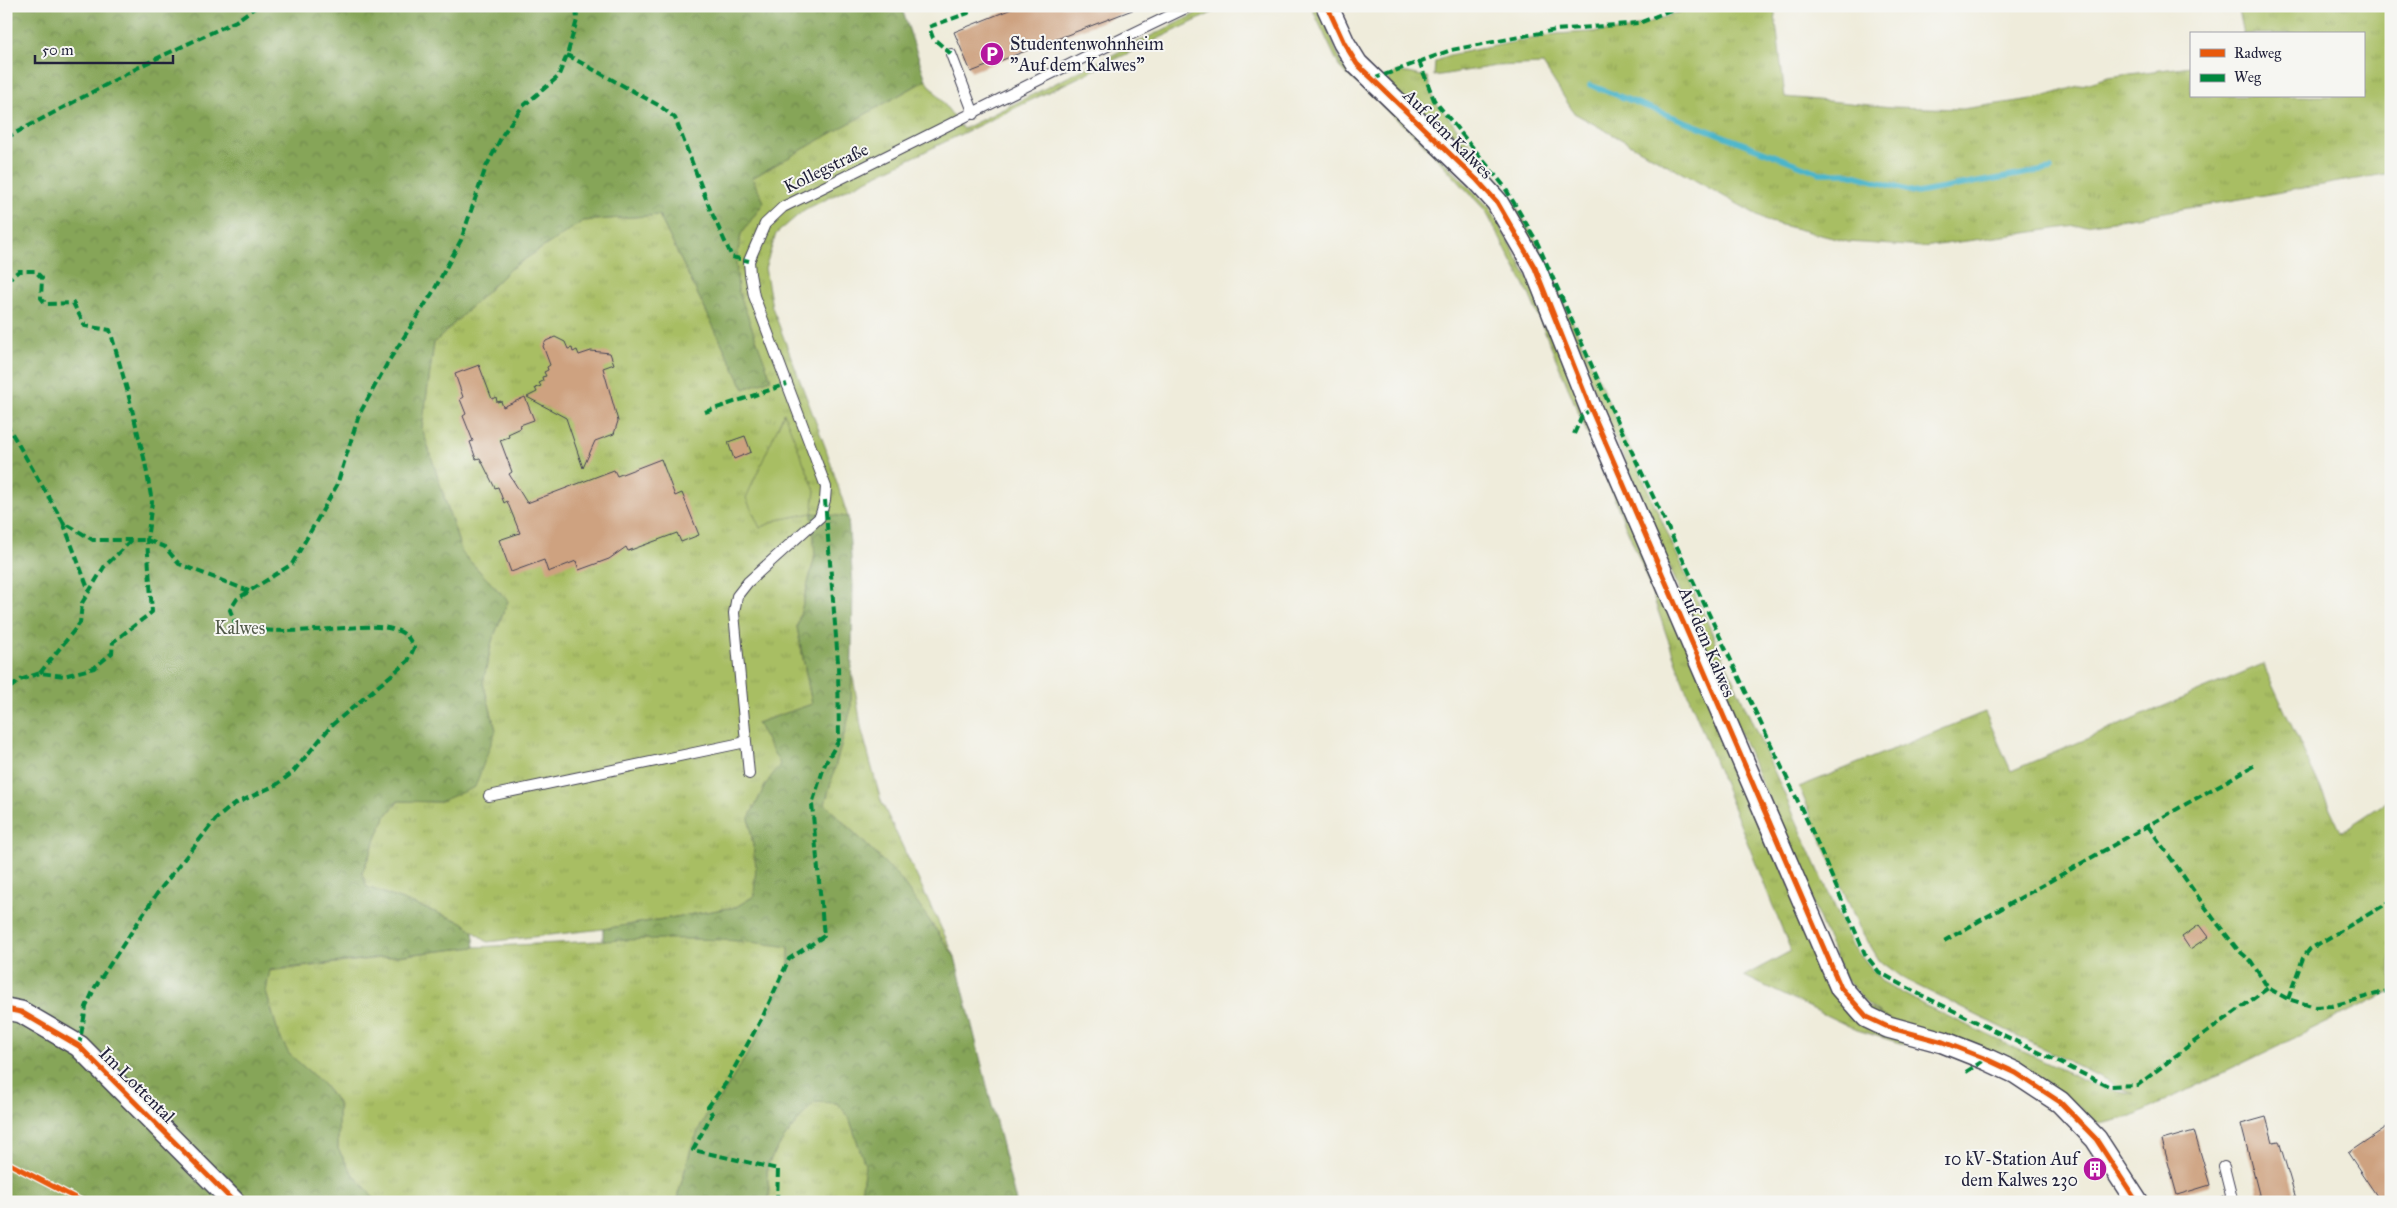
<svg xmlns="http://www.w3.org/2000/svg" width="2397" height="1208" font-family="'IM FELL Great Primer',serif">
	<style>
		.grass { fill: url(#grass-tufts); stroke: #65704f; fill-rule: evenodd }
		.forest { fill: url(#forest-crowns); stroke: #54644a }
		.garden { fill: #a8be63; stroke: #65704f }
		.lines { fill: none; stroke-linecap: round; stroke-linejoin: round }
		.stream { stroke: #4cb5ca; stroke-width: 5.5 }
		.building { fill: #cea280 }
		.service-casing { stroke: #414053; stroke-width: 12 }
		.minor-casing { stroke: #414053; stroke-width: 24 }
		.service { stroke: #fff; stroke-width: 10 }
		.minor { stroke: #fff; stroke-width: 21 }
		.quiet { stroke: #00873e; stroke-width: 4; stroke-dasharray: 8 4; stroke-linecap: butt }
		.cycleway-casing { stroke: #f6f6f2; stroke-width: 8 }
		.cycleway { stroke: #e8590c; stroke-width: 5 }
		.labels { text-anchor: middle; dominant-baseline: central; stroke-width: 4; stroke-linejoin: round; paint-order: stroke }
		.poi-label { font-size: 18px; fill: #22223b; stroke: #f6f6f2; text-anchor: start }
		.street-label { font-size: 18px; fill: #22223b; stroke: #f6f6f2 }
		.park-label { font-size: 18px; fill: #515949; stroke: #f6f6f2 }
	</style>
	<defs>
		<pattern id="grass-tufts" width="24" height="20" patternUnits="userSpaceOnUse" patternTransform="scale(1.25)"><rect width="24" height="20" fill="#a8be63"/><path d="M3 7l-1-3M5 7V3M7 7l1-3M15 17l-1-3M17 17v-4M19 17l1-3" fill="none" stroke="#90a357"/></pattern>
		<pattern id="forest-crowns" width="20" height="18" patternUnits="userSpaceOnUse" patternTransform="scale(1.25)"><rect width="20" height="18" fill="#86a559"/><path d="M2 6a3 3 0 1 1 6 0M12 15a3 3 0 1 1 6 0" fill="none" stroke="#6d864b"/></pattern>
	</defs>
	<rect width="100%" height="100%" fill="#f6f6f2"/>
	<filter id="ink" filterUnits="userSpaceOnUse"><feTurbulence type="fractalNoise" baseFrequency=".02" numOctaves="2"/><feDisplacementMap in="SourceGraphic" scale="10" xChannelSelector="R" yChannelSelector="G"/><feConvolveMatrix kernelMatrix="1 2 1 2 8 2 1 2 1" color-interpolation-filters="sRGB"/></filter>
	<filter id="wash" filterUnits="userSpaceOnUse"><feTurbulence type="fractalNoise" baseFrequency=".0096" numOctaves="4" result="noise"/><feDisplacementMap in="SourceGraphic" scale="20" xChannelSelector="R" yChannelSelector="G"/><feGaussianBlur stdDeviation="1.12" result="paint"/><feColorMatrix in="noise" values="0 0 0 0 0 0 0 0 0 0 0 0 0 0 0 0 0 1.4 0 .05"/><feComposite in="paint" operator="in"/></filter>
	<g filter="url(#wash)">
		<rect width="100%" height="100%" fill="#efecdb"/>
		<path class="grass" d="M 1211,6 L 1226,6 L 804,210 L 776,234 L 765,268 L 772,307 L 826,449 L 848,517 L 812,513 L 815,556 L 797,627 L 812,704 L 757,723 L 781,764 L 766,784 L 749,818 L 756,866 L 754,896 L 736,907 L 603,929 L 487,942 L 462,922 L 367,887 L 362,873 L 385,817 L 399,801 L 439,802 L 496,730 L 483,683 L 492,641 L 508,601 L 462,553 L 422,428 L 434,343 L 510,269 L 583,221 L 659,215 L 744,389 L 770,379 L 738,290 L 736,264 L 741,234 L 764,202 L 752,178 L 926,80 L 963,129 ZM 783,413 L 815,491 L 812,513 L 777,520 L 760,528 Z
			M 1311,6 L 1319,6 L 1342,65 L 1369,86 L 1490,208 L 1533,287 L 1834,989 L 1951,1053 L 1900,1043 L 1857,1030 L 1744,976 L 1791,951 L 1684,685 L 1642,565 L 1529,294 L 1485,210 L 1419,139 L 1340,68 Z
			M 1698,6 L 1774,6 L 1785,97 L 1892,107 L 1962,109 L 2039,98 L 2108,77 L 2191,66 L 2191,96 L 2363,96 L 2363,34 L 2243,34 L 2237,6 L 2391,6 L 2391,173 L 2113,221 L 1923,247 L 1848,242 L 1770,222 L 1574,113 L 1543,64 L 1496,66 L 1434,76 L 1435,62 L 1449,55 L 1556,34 L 1626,30 Z
			M 1397,71 L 1427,77 L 1434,100 L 1504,186 L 1537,242 L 1852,945 L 1881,981 L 1922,1004 L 2094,1085 L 2134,1094 L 1906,980 L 1879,960 L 1859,927 L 1799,787 L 1985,712 L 2011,771 L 2263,664 L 2341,832 L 2391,799 L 2391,991 L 2132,1117 L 2099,1124 L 2078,1106 L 1883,1016 L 1867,1004 L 1844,977 L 1541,264 L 1387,81 Z
			M 852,671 L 862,731 L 881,801 L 955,957 L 898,876 L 825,804 L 851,709 Z
			M 660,938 L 745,940 L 789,946 L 789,970 L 756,1040 L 720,1099 L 709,1109 L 692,1145 L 676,1202 L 378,1202 L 352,1173 L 338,1149 L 338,1103 L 322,1083 L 289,1054 L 279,1035 L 266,992 L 269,971 L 475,947 Z
			M 815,1102 L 837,1103 L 849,1117 L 865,1165 L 860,1202 L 768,1202 C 771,1188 767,1183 767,1170 C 767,1157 804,1112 815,1102 Z"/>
		<path class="forest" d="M 6,6 L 901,6 L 926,80 L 752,178 L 764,202 L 741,234 L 736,264 L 738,290 L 771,379 L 744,389 L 659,215 L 583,221 L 510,269 L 434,343 L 422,428 L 462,553 L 508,601 L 492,641 L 483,683 L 496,730 L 475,787 L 439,802 L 398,801 L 385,817 L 362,873 L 367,887 L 462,922 L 473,931 L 475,947 L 270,970 L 266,992 L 279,1035 L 289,1054 L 322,1083 L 338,1103 L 338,1149 L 352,1173 L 378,1202 L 6,1202 Z
			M 812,513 L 848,517 L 853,585 L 851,709 L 825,804 L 898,876 L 955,957 L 1016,1202 L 860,1202 L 865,1165 L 849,1117 L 837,1103 L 815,1102 C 804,1112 767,1157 767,1170 C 767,1183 771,1188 768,1202 L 676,1202 L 692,1145 L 709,1109 L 720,1099 L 756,1040 L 789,970 L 789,947 C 727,937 665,938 603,941 L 603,929 L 736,907 L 754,896 L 756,866 L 749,818 L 766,784 L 780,764 L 757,723 L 812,704 L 797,627 L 815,556 Z"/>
		<path class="garden" d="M 784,413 L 815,491 L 812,513 L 777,520 L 760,528 L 746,498 Z"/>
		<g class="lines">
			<path class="stream" d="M 1590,85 L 1820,173 L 1846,173 L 1917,193 L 2051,169"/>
		</g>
		<g id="blocks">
			<path class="building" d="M 1019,6 L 1140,6 L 1140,7 L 971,72 L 954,32 Z
				M 555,337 L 565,342 L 568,349 L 572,348 L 573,352 L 577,350 L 579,355 L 591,351 L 610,353 L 614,364 L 603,368 L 618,421 L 614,434 L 595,441 L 583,468 L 566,418 L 527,397 L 537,392 L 535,388 L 541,386 L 539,383 L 543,381 L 542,377 L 546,376 L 544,372 L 548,370 L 547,367 L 550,365 L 543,346 L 546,341 Z
				M 479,365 L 492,399 L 496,397 L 497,402 L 501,401 L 503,407 L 525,397 L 534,420 L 520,425 L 521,428 L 508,434 L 509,437 L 500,440 L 512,472 L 509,474 L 527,503 L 614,470 L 617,476 L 661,459 L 675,496 L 682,493 L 699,535 L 681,542 L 677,533 L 628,551 L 626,547 L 609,559 L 579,570 L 576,561 L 548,572 L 544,560 L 511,572 L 499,540 L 520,533 L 507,501 L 504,503 L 498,487 L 495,488 L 480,458 L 476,459 L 470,442 L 473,441 L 463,416 L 466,414 L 460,399 L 463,397 L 455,374 Z
				M 745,436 L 751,452 L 734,459 L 728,442 Z
				M 2199,925 L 2208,937 L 2190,949 L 2182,937 Z
				M 2266,1117 L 2273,1142 L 2279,1141 L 2297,1202 L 2261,1202 L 2241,1124 Z
				M 2391,1124 L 2391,1202 L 2381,1202 L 2348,1153 Z
				M 2194,1131 L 2210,1185 L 2177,1195 L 2162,1140 Z"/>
		</g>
	</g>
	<g filter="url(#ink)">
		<use href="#blocks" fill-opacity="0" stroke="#414053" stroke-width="1"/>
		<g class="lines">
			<g class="service-casing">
				<path id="service" d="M 951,54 L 974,114
					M 749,774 L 734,613 L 737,596 L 748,582 L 820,517 L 825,500 L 826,487 L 754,296 L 750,274 L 749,261 L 765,224 L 783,207 C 919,141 1053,71 1190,6
					M 489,796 L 746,742
					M 2224,1167 L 2232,1199 L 2225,1202"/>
			</g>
			<g class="minor-casing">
				<path id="minor" d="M 1327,6 L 1344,43 L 1357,64 L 1477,180 L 1497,202 L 1535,268 L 1591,409 L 1841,988 L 1867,1017 L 1888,1027 L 1943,1042 L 1986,1059 L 2016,1073 L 2060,1102 L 2096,1139 L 2137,1202
					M 6,1009 L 21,1012 L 79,1046 L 234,1202"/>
			</g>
			<use href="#service" class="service"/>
			<use href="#minor" class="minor"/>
			<path class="quiet" d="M 951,54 L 933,38 L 929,27 L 968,13 L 965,6
				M 567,55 L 660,106 L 675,118 L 710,209 L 732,257 L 749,261
				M 1419,61 L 1434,100 L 1504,186 L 1537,242 L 1603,391 L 1813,833 L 1865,954 L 1879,972 L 1919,994 L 2108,1086 L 2138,1085 L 2195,1041 L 2268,988
				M 1373,79 L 1451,50 L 1556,30 L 1639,23 L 1681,6
				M 6,138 L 145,64 L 236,21 L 257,6
				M 6,281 L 19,271 L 35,271 L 42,278 L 41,298 L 46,304 L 73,303 L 85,326 L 110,330 L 128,393 L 145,462 L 152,502 L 147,540 L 152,612 L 113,642 L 112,653 L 94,668 L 64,676 L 40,673 L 20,680 L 6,691
				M 705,412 L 787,384
				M 6,423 L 63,522 L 93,540 L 147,540 L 165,547 L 179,564 L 249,591
				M 1574,434 L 1582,416 L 1591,409
				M 63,522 L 89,591
				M 40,673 L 80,623 L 82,603 L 104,567 L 132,540
				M 2148,826 L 2213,918 L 2238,950 L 2251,961 L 2268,988 L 2288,999 L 2315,1007 L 2332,1006 L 2391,990
				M 1944,941 L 2255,765
				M 2288,999 L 2303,958 L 2310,949 L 2391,901
				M 79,1046 L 86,1007 L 95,987 L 158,892 L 216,819 L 233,805 L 276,785 L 292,773 L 332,725 L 408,661 L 414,648 C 410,639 406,633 396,630 C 380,625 363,627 347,628 C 310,630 272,635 236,625 L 230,610 L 237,599 L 292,564 L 337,485 L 359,415 L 388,362 L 433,292 L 461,240 L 486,167 L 503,134 L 522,107 L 558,77 L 567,55 L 577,20 L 576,6
				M 1966,1072 L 1986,1059
				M 777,1202 L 778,1169 L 693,1150 L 712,1114 L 708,1107 L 726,1083 L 763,1016 L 789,959 L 824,936 L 812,804 L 825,764 L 839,740 L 838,662 L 825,500"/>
			<g class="cycleway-casing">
				<path id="cycleway" d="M 1327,6 L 1344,43 L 1357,64 L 1477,180 L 1497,202 L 1535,268 L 1591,409 L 1841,988 L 1867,1017 L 1888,1027 L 1943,1042 L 1986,1059 L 2016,1073 L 2060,1102 L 2096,1139 L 2137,1202
					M 6,1009 L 21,1012 L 79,1046 L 234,1202
					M 6,1162 L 83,1202"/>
			</g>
			<use href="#cycleway" class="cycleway"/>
		</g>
	</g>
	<defs>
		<g id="parking-disc" transform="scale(1.25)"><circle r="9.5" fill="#b5179e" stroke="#f6f6f2"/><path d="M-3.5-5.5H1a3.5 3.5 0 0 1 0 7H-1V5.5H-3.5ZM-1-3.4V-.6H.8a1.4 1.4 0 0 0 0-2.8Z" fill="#fff"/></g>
		<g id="building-disc" transform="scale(1.25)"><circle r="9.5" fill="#b5179e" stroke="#f6f6f2"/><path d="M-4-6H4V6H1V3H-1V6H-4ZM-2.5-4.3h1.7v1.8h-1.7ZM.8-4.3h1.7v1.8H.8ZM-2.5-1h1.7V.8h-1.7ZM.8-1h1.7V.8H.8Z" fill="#fff"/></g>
	</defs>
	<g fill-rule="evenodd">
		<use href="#parking-disc" x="992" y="54"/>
		<use href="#building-disc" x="2095" y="1169"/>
	</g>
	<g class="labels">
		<g class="poi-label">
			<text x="1010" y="44">Studentenwohnheim<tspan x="1010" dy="21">"Auf dem Kalwes"</tspan></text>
			<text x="2078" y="1159" text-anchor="end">10 kV-Station Auf<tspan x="2078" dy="21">dem Kalwes 230</tspan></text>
		</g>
		<g class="street-label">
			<text transform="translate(1448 134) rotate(45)">Auf dem Kalwes</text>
			<text transform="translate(826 168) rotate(-26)">Kollegstraße</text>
			<text transform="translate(1707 642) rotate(67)">Auf dem Kalwes</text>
			<text transform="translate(137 1085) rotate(45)">Im Lottental</text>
		</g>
		<g class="park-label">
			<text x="240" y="628">Kalwes</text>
		</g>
	</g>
	<rect width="2397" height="1208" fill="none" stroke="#f6f6f2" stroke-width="25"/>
	<rect x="2190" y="32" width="175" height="65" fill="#f6f6f2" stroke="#a1a1a9"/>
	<rect x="2200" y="49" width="25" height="8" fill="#e8590c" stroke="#a1a1a9"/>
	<text x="2234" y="58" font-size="15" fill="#22223b">Radweg</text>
	<rect x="2200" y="74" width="25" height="8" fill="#00873e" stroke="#a1a1a9"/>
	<text x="2234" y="82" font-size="15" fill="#22223b">Weg</text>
	<path d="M35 55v8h138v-8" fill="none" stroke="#22223b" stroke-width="2.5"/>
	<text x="42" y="55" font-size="15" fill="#22223b" stroke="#f6f6f2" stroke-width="4" paint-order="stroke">50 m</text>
</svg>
